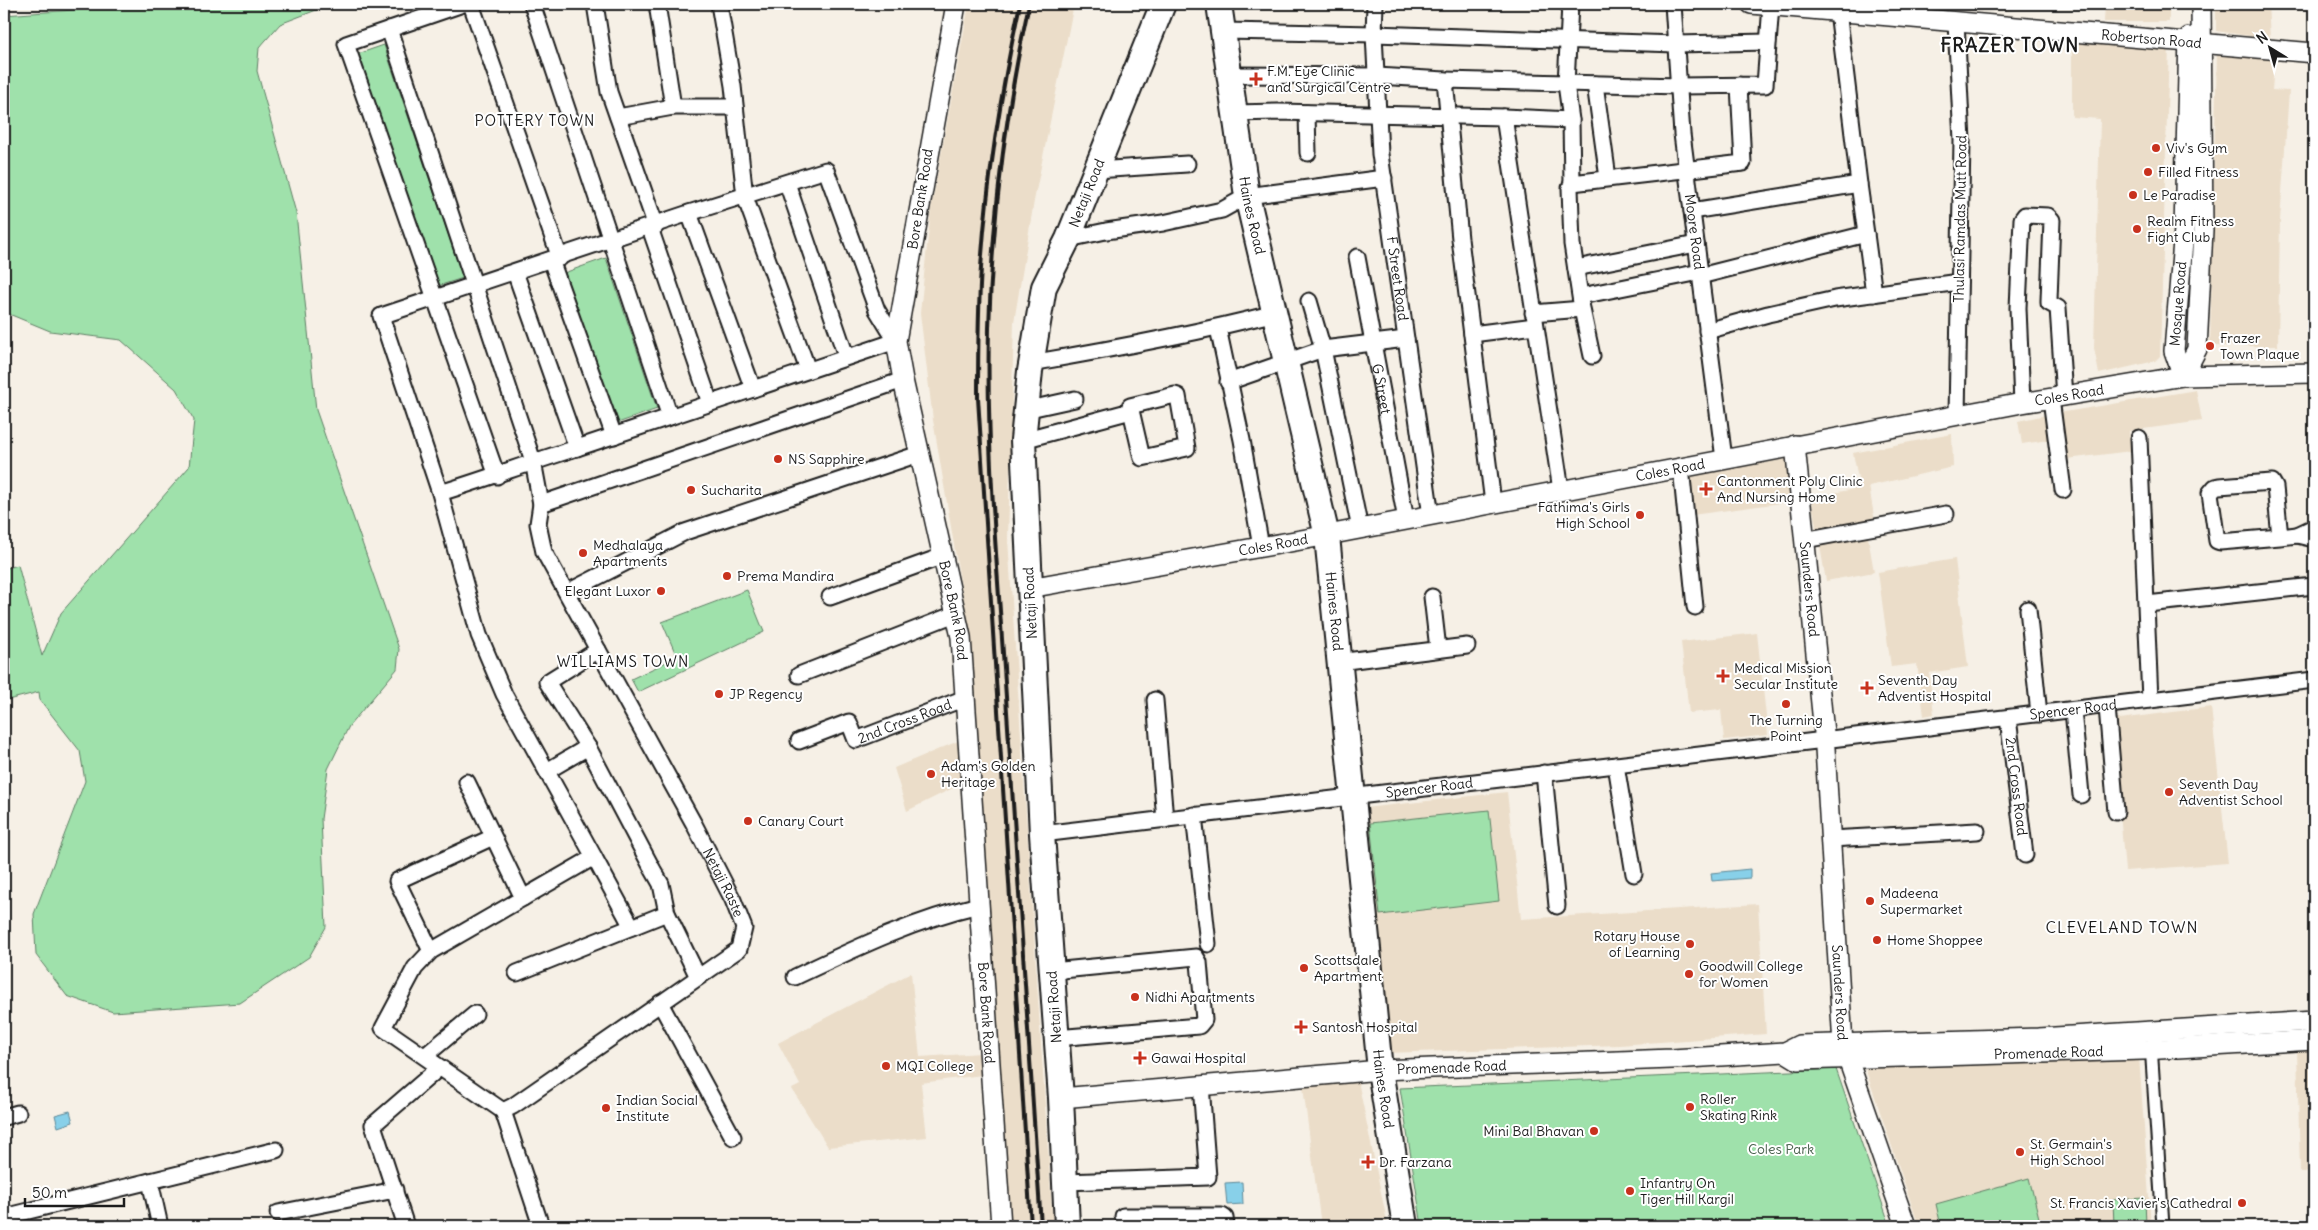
<svg xmlns="http://www.w3.org/2000/svg" width="2318" height="1230" font-family="Delius,sans-serif">
	<style>
		.built { fill: #ebddc9 }
		.green { fill: #9fe1ab; stroke: #5e7e64 }
		.water { fill: #88d0e9; stroke: #5d8897 }
		.lines { fill: none; stroke-linecap: round; stroke-linejoin: round }
		.pedestrian-casing { stroke: #1c1c1c; stroke-width: 15 }
		.minor-casing { stroke: #1c1c1c; stroke-width: 19 }
		.tertiary-casing { stroke: #1c1c1c; stroke-width: 22 }
		.primary-casing { stroke: #1c1c1c; stroke-width: 28 }
		.pedestrian { stroke: #fff; stroke-width: 11 }
		.minor { stroke: #fff; stroke-width: 15 }
		.tertiary { stroke: #fff; stroke-width: 19 }
		.primary { stroke: #fff; stroke-width: 24 }
		.rail { stroke: #1c1c1c; stroke-width: 4 }
		.poi-dot { fill: #c8321e; stroke: #fff; stroke-width: 2 }
		.labels { text-anchor: middle; dominant-baseline: central; stroke-width: 4; stroke-linejoin: round; paint-order: stroke }
		.street-label { font-size: 14px; fill: #1c1c1c; stroke: #fff }
		.poi-label { font-size: 14px; fill: #1c1c1c; stroke: #fff; text-anchor: start }
		.park-label { font-size: 14px; fill: #4a614e; stroke: #fff }
		.neighbourhood-label { font-size: 15px; letter-spacing: 1px; fill: #1c1c1c; stroke: #fff }
		.quarter-label { font-size: 16px; letter-spacing: 1px; fill: #1c1c1c; stroke: #fff }
		.district-label { font-size: 19px; font-weight: bold; letter-spacing: 1px; fill: #1c1c1c; stroke: #fff }
	</style>
	<rect width="100%" height="100%" fill="#f6f0e6"/>
	<filter id="ink" filterUnits="userSpaceOnUse"><feTurbulence type="fractalNoise" baseFrequency=".02" numOctaves="2"/><feDisplacementMap in="SourceGraphic" scale="10" xChannelSelector="R" yChannelSelector="G"/><feConvolveMatrix kernelMatrix="1 2 1 2 8 2 1 2 1" color-interpolation-filters="sRGB"/></filter>
	<g filter="url(#ink)">
		<path class="built" d="M 969,4 L 1074,4 L 1034,201 L 1014,322 L 1008,539 L 1053,1226 L 1006,1226 L 969,634 L 933,420 L 920,313 L 931,209 Z
			M 2105,4 L 2169,4 L 2169,22 L 2104,22 Z
			M 2216,4 L 2268,4 L 2270,39 L 2216,31 Z
			M 2072,42 L 2169,45 L 2160,356 L 2155,361 L 2099,374 L 2094,348 L 2100,119 L 2072,117 Z
			M 2217,50 L 2275,53 L 2272,90 L 2289,91 L 2280,221 L 2278,346 L 2210,346 Z
			M 2196,390 L 2202,421 L 2129,431 L 2131,451 L 2067,459 L 2059,413 Z
			M 2050,414 L 2054,439 L 2022,444 L 2018,421 Z
			M 1952,434 L 1953,467 L 1869,486 L 1875,522 L 1817,533 L 1811,497 L 1860,488 L 1853,453 Z
			M 1793,458 L 1796,501 L 1692,515 L 1689,476 Z
			M 1868,537 L 1874,572 L 1826,581 L 1820,546 Z
			M 1955,559 L 1968,667 L 1929,673 L 1934,714 L 1924,716 L 1917,664 L 1891,667 L 1878,572 Z
			M 1757,633 L 1768,735 L 1724,740 L 1721,710 L 1689,713 L 1681,642 Z
			M 2211,707 L 2228,863 L 2125,871 L 2112,720 Z
			M 963,739 L 967,781 L 907,811 L 894,768 Z
			M 1507,792 L 1521,919 L 1758,904 L 1766,1034 L 1620,1045 L 1386,1053 L 1365,808 Z
			M 911,973 L 920,1057 L 981,1053 L 982,1075 L 921,1083 L 927,1137 L 828,1147 L 792,1089 L 800,1085 L 778,1043 Z
			M 2314,1047 L 2314,1172 L 2300,1172 L 2297,1048 Z
			M 2139,1056 L 2151,1226 L 1919,1226 L 1863,1062 Z
			M 1358,1081 L 1388,1226 L 1321,1226 L 1303,1087 Z"/>
		<path class="green" d="M 101,4 L 332,4 L 280,24 L 259,48 L 257,71 L 296,213 L 316,410 L 399,649 L 397,669 L 349,726 L 328,769 L 321,819 L 326,927 L 309,957 L 240,1003 L 113,1012 L 67,996 L 36,955 L 34,914 L 85,781 L 80,751 L 40,700 L 39,692 L 4,701 L 4,569 L 18,565 L 42,656 L 61,613 L 189,467 L 194,420 L 176,389 L 121,340 L 50,331 L 9,314 L 4,309 L 4,15 L 88,9 Z
			M 384,45 L 463,278 L 435,287 L 355,55 Z
			M 606,258 L 657,409 L 612,425 L 561,274 Z
			M 747,590 L 764,632 L 638,692 L 631,679 L 677,657 L 662,622 Z
			M 1489,810 L 1499,901 L 1380,915 L 1370,823 Z
			M 1836,1069 L 1890,1226 L 1422,1226 L 1400,1088 Z
			M 2029,1178 L 2041,1226 L 1941,1226 L 1936,1204 Z
			M 2145,1198 L 2146,1226 L 2114,1226 L 2113,1200 Z"/>
		<path class="water" d="M 1750,869 L 1750,878 L 1712,881 L 1711,873 Z
			M 70,1111 L 73,1122 L 58,1127 L 55,1115 Z
			M 1242,1182 L 1243,1204 L 1227,1205 L 1225,1183 Z"/>
		<g class="lines">
			<g class="pedestrian-casing">
				<path id="pedestrian" d="M 2151,1045 L 2163,1226"/>
			</g>
			<g class="minor-casing">
				<g id="minor">
					<path d="M 463,4 L 346,44 L 497,476"/>
					<path d="M 471,4 L 560,258"/>
					<path d="M 532,4 L 670,417"/>
					<path d="M 595,4 L 609,92 L 656,226"/>
					<path d="M 657,4 L 673,107"/>
					<path d="M 719,4 L 733,86 L 745,197 L 808,370"/>
					<path id="s1" d="M 1375,4 L 1374,34 L 1380,154 L 1431,516"/>
					<path id="s2" d="M 1673,4 L 1682,134 L 1724,459"/>
					<path d="M 1956,22 L 1962,141 L 1957,416"/>
					<path id="s3" d="M 389,29 L 533,461 L 541,504 L 538,524 L 544,552 L 694,824 L 733,900 L 744,928 L 739,949 L 513,1106 L 503,1111"/>
					<path d="M 1223,31 L 1374,34 L 1676,44 L 1768,42"/>
					<path d="M 1228,75 L 1377,76 L 1445,80 L 1460,239 L 1493,503"/>
					<path d="M 1445,80 L 1679,86 L 1765,85 L 1771,5"/>
					<path d="M 1595,84 L 1608,178"/>
					<path d="M 1234,113 L 1278,112 L 1504,117"/>
					<path d="M 1307,113 L 1308,153"/>
					<path d="M 618,117 L 673,107 L 735,107"/>
					<path d="M 1571,120 L 1572,183 L 1743,163 L 1739,85"/>
					<path d="M 1096,170 L 1187,164"/>
					<path d="M 787,183 L 846,356"/>
					<path d="M 1572,183 L 1570,188 L 1572,244 L 1582,309 L 1592,356"/>
					<path d="M 1692,211 L 1859,184 L 1838,11"/>
					<path d="M 689,213 L 753,389"/>
					<path d="M 650,228 L 710,403"/>
					<path d="M 1866,234 L 1874,294"/>
					<path d="M 1068,239 L 1106,231 L 1163,223 L 1222,210 L 1247,196 L 1384,178"/>
					<path id="s4" d="M 1357,257 L 1406,520"/>
					<path d="M 551,260 L 614,436"/>
					<path d="M 1576,268 L 1696,244"/>
					<path d="M 515,272 L 577,448"/>
					<path d="M 1700,276 L 1866,234 L 1859,184"/>
					<path d="M 1581,296 L 1700,272"/>
					<path d="M 1309,301 L 1323,349 L 1360,529"/>
					<path d="M 1533,313 L 1582,309"/>
					<path d="M 1218,328 L 1242,440 L 1261,547"/>
					<path d="M 1707,331 L 1768,314 L 1835,299 L 1959,282"/>
					<path d="M 1472,334 L 1535,326"/>
					<path d="M 1031,363 C 1113,349 1194,334 1275,313"/>
					<path d="M 1228,382 L 1323,349 L 1406,339"/>
					<path d="M 1175,395 L 1178,396 L 1187,448 L 1142,458 L 1130,406 Z"/>
					<path d="M 2051,399 L 2063,490"/>
					<path d="M 2022,403 L 2018,308 L 2022,219 L 2025,215 L 2048,216 L 2052,220 L 2049,300 L 2049,303 L 2058,308 L 2064,397"/>
					<path d="M 1025,410 L 1075,399"/>
					<path d="M 2139,438 L 2150,700"/>
					<path d="M 1023,440 L 1131,411"/>
					<path d="M 1681,467 L 1695,607"/>
					<path d="M 1561,490 L 1504,117 L 1571,120 L 1566,84 L 1570,4"/>
					<path d="M 440,493 C 486,479 531,462 577,448 L 896,341 L 877,310 L 826,170 L 689,213 L 381,316 L 440,493 L 479,635 L 504,694 L 594,857 L 431,951 L 415,968 L 383,1028 L 503,1111"/>
					<path d="M 541,504 L 903,380"/>
					<path d="M 2297,535 L 2314,539"/>
					<path d="M 2280,537 L 2220,542 L 2217,541 L 2210,493 L 2215,487 L 2219,486 L 2272,482 L 2275,487 L 2280,537 L 2297,535 L 2314,527"/>
					<path d="M 1804,540 L 1946,514"/>
					<path d="M 568,592 L 685,532 L 919,454"/>
					<path d="M 830,597 L 943,556"/>
					<path d="M 1432,597 L 1438,649"/>
					<path d="M 2147,604 L 2314,586"/>
					<path d="M 2028,609 L 2039,714"/>
					<path d="M 598,650 L 547,682 L 588,747 L 653,870 L 661,884 L 667,913 L 698,977"/>
					<path d="M 1338,662 L 1467,646"/>
					<path d="M 799,675 L 955,614"/>
					<path d="M 1155,700 L 1165,820"/>
					<path d="M 2107,707 L 2116,812"/>
					<path d="M 2073,710 L 2081,795"/>
					<path id="s5" d="M 2008,718 L 2025,855"/>
					<path id="s6" d="M 1831,739 L 2314,680"/>
					<path id="s7" d="M 799,741 L 849,722 L 856,740 L 965,698"/>
					<path d="M 1616,765 L 1634,874"/>
					<path d="M 547,771 L 588,747"/>
					<path d="M 1544,773 L 1557,906"/>
					<path d="M 467,782 L 523,898"/>
					<path d="M 1194,815 L 1208,944"/>
					<path id="s8" d="M 1042,834 L 1816,741"/>
					<path d="M 1830,839 L 1977,831"/>
					<path d="M 594,857 L 632,927"/>
					<path d="M 431,951 L 397,881 L 493,837"/>
					<path d="M 1052,971 L 1196,957 L 1199,962 L 1204,1020 L 1199,1026 L 1056,1038"/>
					<path d="M 517,973 L 667,913"/>
					<path d="M 795,977 C 856,948 914,920 979,905"/>
					<path d="M 660,1003 L 733,1137"/>
					<path d="M 425,1056 L 475,1014"/>
					<path d="M 503,1111 L 541,1226"/>
					<path d="M 4,1117 L 18,1113"/>
					<path d="M 150,1181 L 160,1226"/>
					<path d="M 1065,1182 L 1208,1177 L 1201,1085"/>
					<path d="M 278,1213 L 395,1190"/>
					<path d="M 1123,1216 L 1222,1216 L 1225,1218 L 1226,1226"/>
					<path d="M 4,1217 L 276,1150"/>
					<path d="M 406,1226 L 373,1125 L 439,1068"/>
				</g>
			</g>
			<g class="tertiary-casing">
				<g id="tertiary">
					<path id="s9" d="M 956,4 L 896,341 L 903,380 L 961,637 L 1001,1226"/>
					<path id="s10" d="M 1751,4 L 2314,53"/>
					<path d="M 2183,376 L 2197,349 L 2203,230 L 2201,4"/>
					<path id="s11" d="M 2183,376 L 2174,351 L 2184,229 L 2189,37"/>
					<path id="s12" d="M 1795,445 L 1824,733"/>
					<path id="s13" d="M 1029,588 L 1312,538 L 2022,403 L 2183,376 L 2314,373"/>
					<path id="s14" d="M 1825,748 L 1843,1045 L 1906,1226"/>
					<path id="s15" d="M 1785,1052 L 1798,1060 L 2143,1050 L 2314,1040"/>
					<path id="s16" d="M 1061,1098 L 1380,1070 L 1672,1059 L 1785,1052 L 1799,1045 L 2039,1038 L 2314,1021"/>
				</g>
			</g>
			<g class="primary-casing">
				<g id="primary">
					<path id="s17" d="M 1219,4 L 1247,196 L 1327,536 L 1380,1070 L 1405,1226"/>
					<path id="s18" d="M 1067,1226 L 1061,1098 L 1042,834 L 1023,440 L 1030,371 L 1044,287 L 1068,239 L 1163,4"/>
				</g>
			</g>
			<use href="#pedestrian" class="pedestrian"/>
			<use href="#minor" class="minor"/>
			<use href="#tertiary" class="tertiary"/>
			<use href="#primary" class="primary"/>
			<path class="rail" d="M 1020,4 C 1001,91 987,179 981,268 C 978,311 978,354 978,398 L 1031,1226
				M 1029,4 C 1006,109 992,219 989,328 C 986,451 998,574 1006,697 C 1017,874 1029,1050 1041,1226"/>
		</g>
	</g>
	<g class="poi-dot">
		<path d="M1253.5 71.5h5v5h5v5h-5v5h-5v-5h-5v-5h5z"/>
		<circle cx="2156" cy="148" r="5"/>
		<circle cx="2148" cy="172" r="5"/>
		<circle cx="2133" cy="195" r="5"/>
		<circle cx="2137" cy="229" r="5"/>
		<circle cx="2210" cy="346" r="5"/>
		<circle cx="778" cy="459" r="5"/>
		<path d="M1703.5 481.5h5v5h5v5h-5v5h-5v-5h-5v-5h5z"/>
		<circle cx="691" cy="490" r="5"/>
		<circle cx="1640" cy="515" r="5"/>
		<circle cx="583" cy="553" r="5"/>
		<circle cx="727" cy="576" r="5"/>
		<circle cx="661" cy="591" r="5"/>
		<path d="M1720.5 668.5h5v5h5v5h-5v5h-5v-5h-5v-5h5z"/>
		<path d="M1864.5 680.5h5v5h5v5h-5v5h-5v-5h-5v-5h5z"/>
		<circle cx="719" cy="694" r="5"/>
		<circle cx="1786" cy="704" r="5"/>
		<circle cx="931" cy="774" r="5"/>
		<circle cx="2169" cy="792" r="5"/>
		<circle cx="748" cy="821" r="5"/>
		<circle cx="1870" cy="901" r="5"/>
		<circle cx="1877" cy="940" r="5"/>
		<circle cx="1690" cy="944" r="5"/>
		<circle cx="1304" cy="968" r="5"/>
		<circle cx="1689" cy="974" r="5"/>
		<circle cx="1135" cy="997" r="5"/>
		<path d="M1298.5 1019.5h5v5h5v5h-5v5h-5v-5h-5v-5h5z"/>
		<path d="M1137.5 1050.5h5v5h5v5h-5v5h-5v-5h-5v-5h5z"/>
		<circle cx="886" cy="1066" r="5"/>
		<circle cx="1690" cy="1107" r="5"/>
		<circle cx="606" cy="1108" r="5"/>
		<circle cx="1594" cy="1131" r="5"/>
		<circle cx="2020" cy="1152" r="5"/>
		<path d="M1365.5 1154.5h5v5h5v5h-5v5h-5v-5h-5v-5h5z"/>
		<circle cx="1630" cy="1191" r="5"/>
		<circle cx="2242" cy="1203" r="5"/>
	</g>
	<g class="labels">
		<g class="street-label">
			<text stroke="none"><textPath href="#s10" startOffset="402">Robertson Road</textPath></text>
			<text stroke="none"><textPath href="#s18" startOffset="1045">Netaji Road</textPath></text>
			<text transform="translate(920 199) rotate(-81)">Bore Bank Road</text>
			<text stroke="none"><textPath href="#s17" startOffset="214">Haines Road</textPath></text>
			<text transform="translate(1960 219) rotate(-89)">Thulasi Ramdas Mutt Road</text>
			<text stroke="none"><textPath href="#s2" startOffset="229">Moore Road</textPath></text>
			<text stroke="none"><textPath href="#s1" startOffset="276">F Street Road</textPath></text>
			<text stroke="none"><textPath href="#s11" startOffset="74">Mosque Road</textPath></text>
			<text stroke="none"><textPath href="#s4" startOffset="134">G Street</textPath></text>
			<text stroke="none"><textPath href="#s13" startOffset="1058">Coles Road</textPath></text>
			<text stroke="none"><textPath href="#s13" startOffset="652">Coles Road</textPath></text>
			<text stroke="none"><textPath href="#s13" startOffset="248">Coles Road</textPath></text>
			<text stroke="none"><textPath href="#s12" startOffset="145">Saunders Road</textPath></text>
			<text transform="translate(1030 603) rotate(-93)">Netaji Road</text>
			<text stroke="none"><textPath href="#s9" startOffset="618">Bore Bank Road</textPath></text>
			<text stroke="none"><textPath href="#s17" startOffset="619">Haines Road</textPath></text>
			<text stroke="none"><textPath href="#s6" startOffset="244">Spencer Road</textPath></text>
			<text stroke="none"><textPath href="#s7" startOffset="125">2nd Cross Road</textPath></text>
			<text stroke="none"><textPath href="#s5" startOffset="69">2nd Cross Road</textPath></text>
			<text stroke="none"><textPath href="#s8" startOffset="390">Spencer Road</textPath></text>
			<text stroke="none"><textPath href="#s3" startOffset="924">Netaji Raste</textPath></text>
			<text stroke="none"><textPath href="#s14" startOffset="245">Saunders Road</textPath></text>
			<text transform="translate(1054 1007) rotate(-94)">Netaji Road</text>
			<text stroke="none"><textPath href="#s9" startOffset="1022">Bore Bank Road</textPath></text>
			<text stroke="none"><textPath href="#s15" startOffset="266">Promenade Road</textPath></text>
			<text stroke="none"><textPath href="#s16" startOffset="392">Promenade Road</textPath></text>
			<text stroke="none"><textPath href="#s17" startOffset="1099">Haines Road</textPath></text>
		</g>
		<g class="poi-label">
			<text x="1267" y="71">F.M. Eye Clinic<tspan x="1267" dy="16">and Surgical Centre</tspan></text>
			<text x="2166" y="148">Viv's Gym</text>
			<text x="2158" y="172">Filled Fitness</text>
			<text x="2143" y="195">Le Paradise</text>
			<text x="2147" y="221">Realm Fitness<tspan x="2147" dy="16">Fight Club</tspan></text>
			<text x="2220" y="338">Frazer<tspan x="2220" dy="16">Town Plaque</tspan></text>
			<text x="788" y="459">NS Sapphire</text>
			<text x="1717" y="481">Cantonment Poly Clinic<tspan x="1717" dy="16">And Nursing Home</tspan></text>
			<text x="701" y="490">Sucharita</text>
			<text x="1630" y="507" text-anchor="end">Fathima's Girls<tspan x="1630" dy="16">High School</tspan></text>
			<text x="593" y="545">Medhalaya<tspan x="593" dy="16">Apartments</tspan></text>
			<text x="737" y="576">Prema Mandira</text>
			<text x="651" y="591" text-anchor="end">Elegant Luxor</text>
			<text x="1734" y="668">Medical Mission<tspan x="1734" dy="16">Secular Institute</tspan></text>
			<text x="1878" y="680">Seventh Day<tspan x="1878" dy="16">Adventist Hospital</tspan></text>
			<text x="729" y="694">JP Regency</text>
			<text x="1786" y="720" text-anchor="middle">The Turning<tspan x="1786" dy="16">Point</tspan></text>
			<text x="941" y="766">Adam's Golden<tspan x="941" dy="16">Heritage</tspan></text>
			<text x="2179" y="784">Seventh Day<tspan x="2179" dy="16">Adventist School</tspan></text>
			<text x="758" y="821">Canary Court</text>
			<text x="1880" y="893">Madeena<tspan x="1880" dy="16">Supermarket</tspan></text>
			<text x="1680" y="936" text-anchor="end">Rotary House<tspan x="1680" dy="16">of Learning</tspan></text>
			<text x="1887" y="940">Home Shoppee</text>
			<text x="1314" y="960">Scottsdale<tspan x="1314" dy="16">Apartment</tspan></text>
			<text x="1699" y="966">Goodwill College<tspan x="1699" dy="16">for Women</tspan></text>
			<text x="1145" y="997">Nidhi Apartments</text>
			<text x="1312" y="1027">Santosh Hospital</text>
			<text x="1151" y="1058">Gawai Hospital</text>
			<text x="896" y="1066">MQI College</text>
			<text x="1700" y="1099">Roller<tspan x="1700" dy="16">Skating Rink</tspan></text>
			<text x="616" y="1100">Indian Social<tspan x="616" dy="16">Institute</tspan></text>
			<text x="1584" y="1131" text-anchor="end">Mini Bal Bhavan</text>
			<text x="2030" y="1144">St. Germain's<tspan x="2030" dy="16">High School</tspan></text>
			<text x="1379" y="1162">Dr. Farzana</text>
			<text x="1640" y="1183">Infantry On<tspan x="1640" dy="16">Tiger Hill Kargil</tspan></text>
			<text x="2232" y="1203" text-anchor="end">St. Francis Xavier's Cathedral</text>
		</g>
		<g class="park-label">
			<text x="1781" y="1149">Coles Park</text>
		</g>
		<g class="neighbourhood-label">
			<text x="535" y="120">POTTERY TOWN</text>
			<text x="623" y="661">WILLIAMS TOWN</text>
		</g>
		<g class="quarter-label">
			<text x="2122" y="927">CLEVELAND TOWN</text>
		</g>
		<g class="district-label">
			<text x="2010" y="45">FRAZER TOWN</text>
		</g>
	</g>
	<rect width="2318" height="1230" fill="none" stroke="#fff" stroke-width="20"/>
	<rect x="10" y="10" width="2298" height="1210" fill="none" stroke="#1c1c1c" stroke-width="2" filter="url(#ink)"/>
	<g transform="translate(2270 48) rotate(323)" stroke="#ffffff" stroke-width="4" paint-order="stroke">
	<path d="M0-4L9 19L0 12L-9 19Z" fill="#1c1c1c"/>
	<text y="-8" font-size="14" font-weight="bold" text-anchor="middle" fill="#1c1c1c">N</text>
	</g>
	<path d="M25 1198v8h99v-8" fill="none" stroke="#1c1c1c" stroke-width="2.5"/>
	<text x="32" y="1198" font-size="15" fill="#1c1c1c" stroke="#ffffff" stroke-width="4" paint-order="stroke">50 m</text>
</svg>
